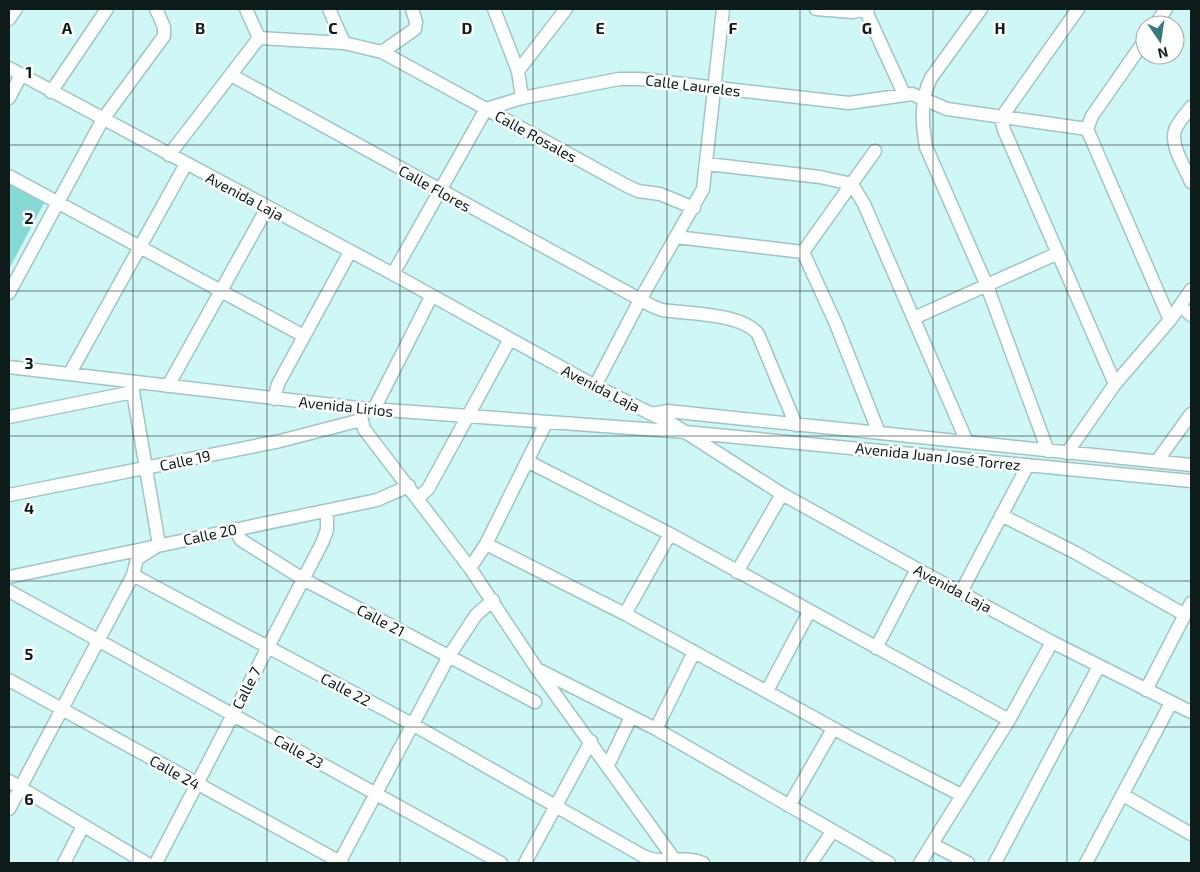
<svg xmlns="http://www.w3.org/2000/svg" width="1200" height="872" font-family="'Exo 2',sans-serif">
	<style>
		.green { fill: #87d9d6 }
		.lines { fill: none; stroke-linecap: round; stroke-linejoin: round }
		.minor-casing { stroke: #9ec5c3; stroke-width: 15 }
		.minor { stroke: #fff; stroke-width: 12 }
		.grid { fill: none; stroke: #0d1c1b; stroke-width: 1; stroke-opacity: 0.55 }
		.labels { text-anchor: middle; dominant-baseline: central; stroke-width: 5; stroke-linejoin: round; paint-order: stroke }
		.street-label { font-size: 15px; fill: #0d1c1b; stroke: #fff }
		.grid-label { font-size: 16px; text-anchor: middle; font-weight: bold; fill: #0d1c1b; stroke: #fff; stroke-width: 5; stroke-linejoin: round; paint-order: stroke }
	</style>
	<rect width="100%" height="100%" fill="#cff7f5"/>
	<path class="green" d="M 9,183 L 44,203 L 9,269 Z"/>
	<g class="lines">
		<g class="minor-casing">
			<path id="minor" d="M 246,9 L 259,38
				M 329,9 L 344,43
				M 494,9 L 518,71 L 522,98
				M 816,9 L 853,12 L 868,9
				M 865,9 L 904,94
				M 981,9 L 931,78 C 920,99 922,124 926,147 L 987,286 L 1048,451
				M 1078,9 L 1001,118 L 1004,130 L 1115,384
				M 9,19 L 16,9
				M 1155,25 L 1166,9
				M 1145,40 L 1092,116 L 1087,129 L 1170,320
				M 382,52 L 415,29 L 416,22 L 412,9
				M 9,68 L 393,274 L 595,386 L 674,425 L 782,494 L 917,569 L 1052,642 L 1191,712
				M 518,71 L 566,9
				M 231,75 L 652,306 L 662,310 C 689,314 741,313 758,334 L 796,425
				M 51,92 L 107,9
				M 9,98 L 21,75
				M 1191,107 C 1186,114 1178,122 1175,130 C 1170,146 1185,167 1191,182
				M 169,155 L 259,38 L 344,43 L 382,52 L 627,186 L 638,191 L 660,194 L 694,208
				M 707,164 L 820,177 L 852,184 L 864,204 L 967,442
				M 9,176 L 304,336
				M 676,237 L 803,252 L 836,324 L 879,433
				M 803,252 L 875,151
				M 393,274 L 486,109 L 522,98 L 619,79 L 640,79 L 849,103 L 912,94 L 947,109 L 1087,129
				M 9,293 L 103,119 L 164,36 L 164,27 L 156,9
				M 1180,306 L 1191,315
				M 914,318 L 1058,253
				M 9,367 L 359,408 L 685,432 L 1191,481
				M 70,373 L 186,164
				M 168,386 L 267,208
				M 595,386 L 640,300 L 703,189 L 723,9
				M 274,399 L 278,384 L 350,252
				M 359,408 L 364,429 L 470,568 L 537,669 L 677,863
				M 374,409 L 431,297
				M 651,414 L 667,411 L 1191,465
				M 9,417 L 133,392
				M 1067,453 L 1115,384 L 1170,320 L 1191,290
				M 527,461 L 670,534 L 1009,720
				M 1157,461 L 1191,414
				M 9,495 L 280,441 L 361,420
				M 418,498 L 428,489 L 510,339
				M 1001,515 L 1076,553 L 1185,615
				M 235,529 L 241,540 L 303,579 L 535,702
				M 486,544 L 625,614 L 851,738 L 961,795
				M 470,568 L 486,544 L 546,423
				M 737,572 L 782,494
				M 133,575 L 412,724 L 643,856 C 665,866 681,854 703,863
				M 9,577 L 377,500 L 409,486
				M 9,591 L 501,863
				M 961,592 L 1028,465
				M 625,614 L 670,534
				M 876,648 L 917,569
				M 541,671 L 656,729 L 889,863
				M 9,680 L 342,863
				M 1146,690 L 1191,603
				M 767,691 L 809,612
				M 656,729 L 694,652
				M 608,765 L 631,717
				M 9,781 L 146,863
				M 1123,795 L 1191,834
				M 789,806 L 833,729
				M 9,809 L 133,575 L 137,559 L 159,545 L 133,392 L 134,382
				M 932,844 L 968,863
				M 64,863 L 83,826
				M 156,863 L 322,543 L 327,530 L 327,511
				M 339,863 L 449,656 L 476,615 L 493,600
				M 525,863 L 591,741
				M 811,863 L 832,832
				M 920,863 L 1009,720 L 1052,642
				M 995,863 L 1099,666
				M 1086,863 L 1171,703"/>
		</g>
		<use href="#minor" class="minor"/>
	</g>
	<path class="grid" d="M 133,9 L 133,863M 267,9 L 267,863M 400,9 L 400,863M 533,9 L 533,863M 667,9 L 667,863M 800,9 L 800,863M 933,9 L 933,863M 1067,9 L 1067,863M 9,145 L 1191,145M 9,291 L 1191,291M 9,436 L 1191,436M 9,581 L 1191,581M 9,727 L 1191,727"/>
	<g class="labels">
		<g class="street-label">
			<text transform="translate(693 85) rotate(7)">Calle Laureles</text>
			<text transform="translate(536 136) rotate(29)">Calle Rosales</text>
			<text transform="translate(435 188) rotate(29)">Calle Flores</text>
			<text transform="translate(245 196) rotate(28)">Avenida Laja</text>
			<text transform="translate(601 388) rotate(27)">Avenida Laja</text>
			<text transform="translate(346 406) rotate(6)">Avenida Lirios</text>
			<text transform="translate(938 456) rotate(6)">Avenida Juan José Torrez</text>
			<text transform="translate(185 460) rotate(-12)">Calle 19</text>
			<text transform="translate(210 534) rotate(-12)">Calle 20</text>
			<text transform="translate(953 588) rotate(28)">Avenida Laja</text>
			<text transform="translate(381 620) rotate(28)">Calle 21</text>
			<text transform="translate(246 688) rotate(-63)">Calle 7</text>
			<text transform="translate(346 689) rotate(28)">Calle 22</text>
			<text transform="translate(299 751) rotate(29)">Calle 23</text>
			<text transform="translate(175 772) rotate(29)">Calle 24</text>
		</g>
	</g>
	<g class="grid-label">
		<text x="67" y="34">A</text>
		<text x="200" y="34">B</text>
		<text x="333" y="34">C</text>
		<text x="467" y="34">D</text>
		<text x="600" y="34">E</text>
		<text x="733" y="34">F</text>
		<text x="867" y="34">G</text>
		<text x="1000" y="34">H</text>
		<text x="29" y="78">1</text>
		<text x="29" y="224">2</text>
		<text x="29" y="369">3</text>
		<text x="29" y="514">4</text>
		<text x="29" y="660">5</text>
		<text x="29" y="805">6</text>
	</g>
	<rect width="1200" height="872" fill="none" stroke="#0d1c1b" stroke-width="20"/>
	<g transform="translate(1160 40) rotate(167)"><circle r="24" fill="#ffffff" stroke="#9ea4a4"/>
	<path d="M0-4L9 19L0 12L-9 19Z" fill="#337c7b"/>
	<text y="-8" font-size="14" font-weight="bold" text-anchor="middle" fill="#0d1c1b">N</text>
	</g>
</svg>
